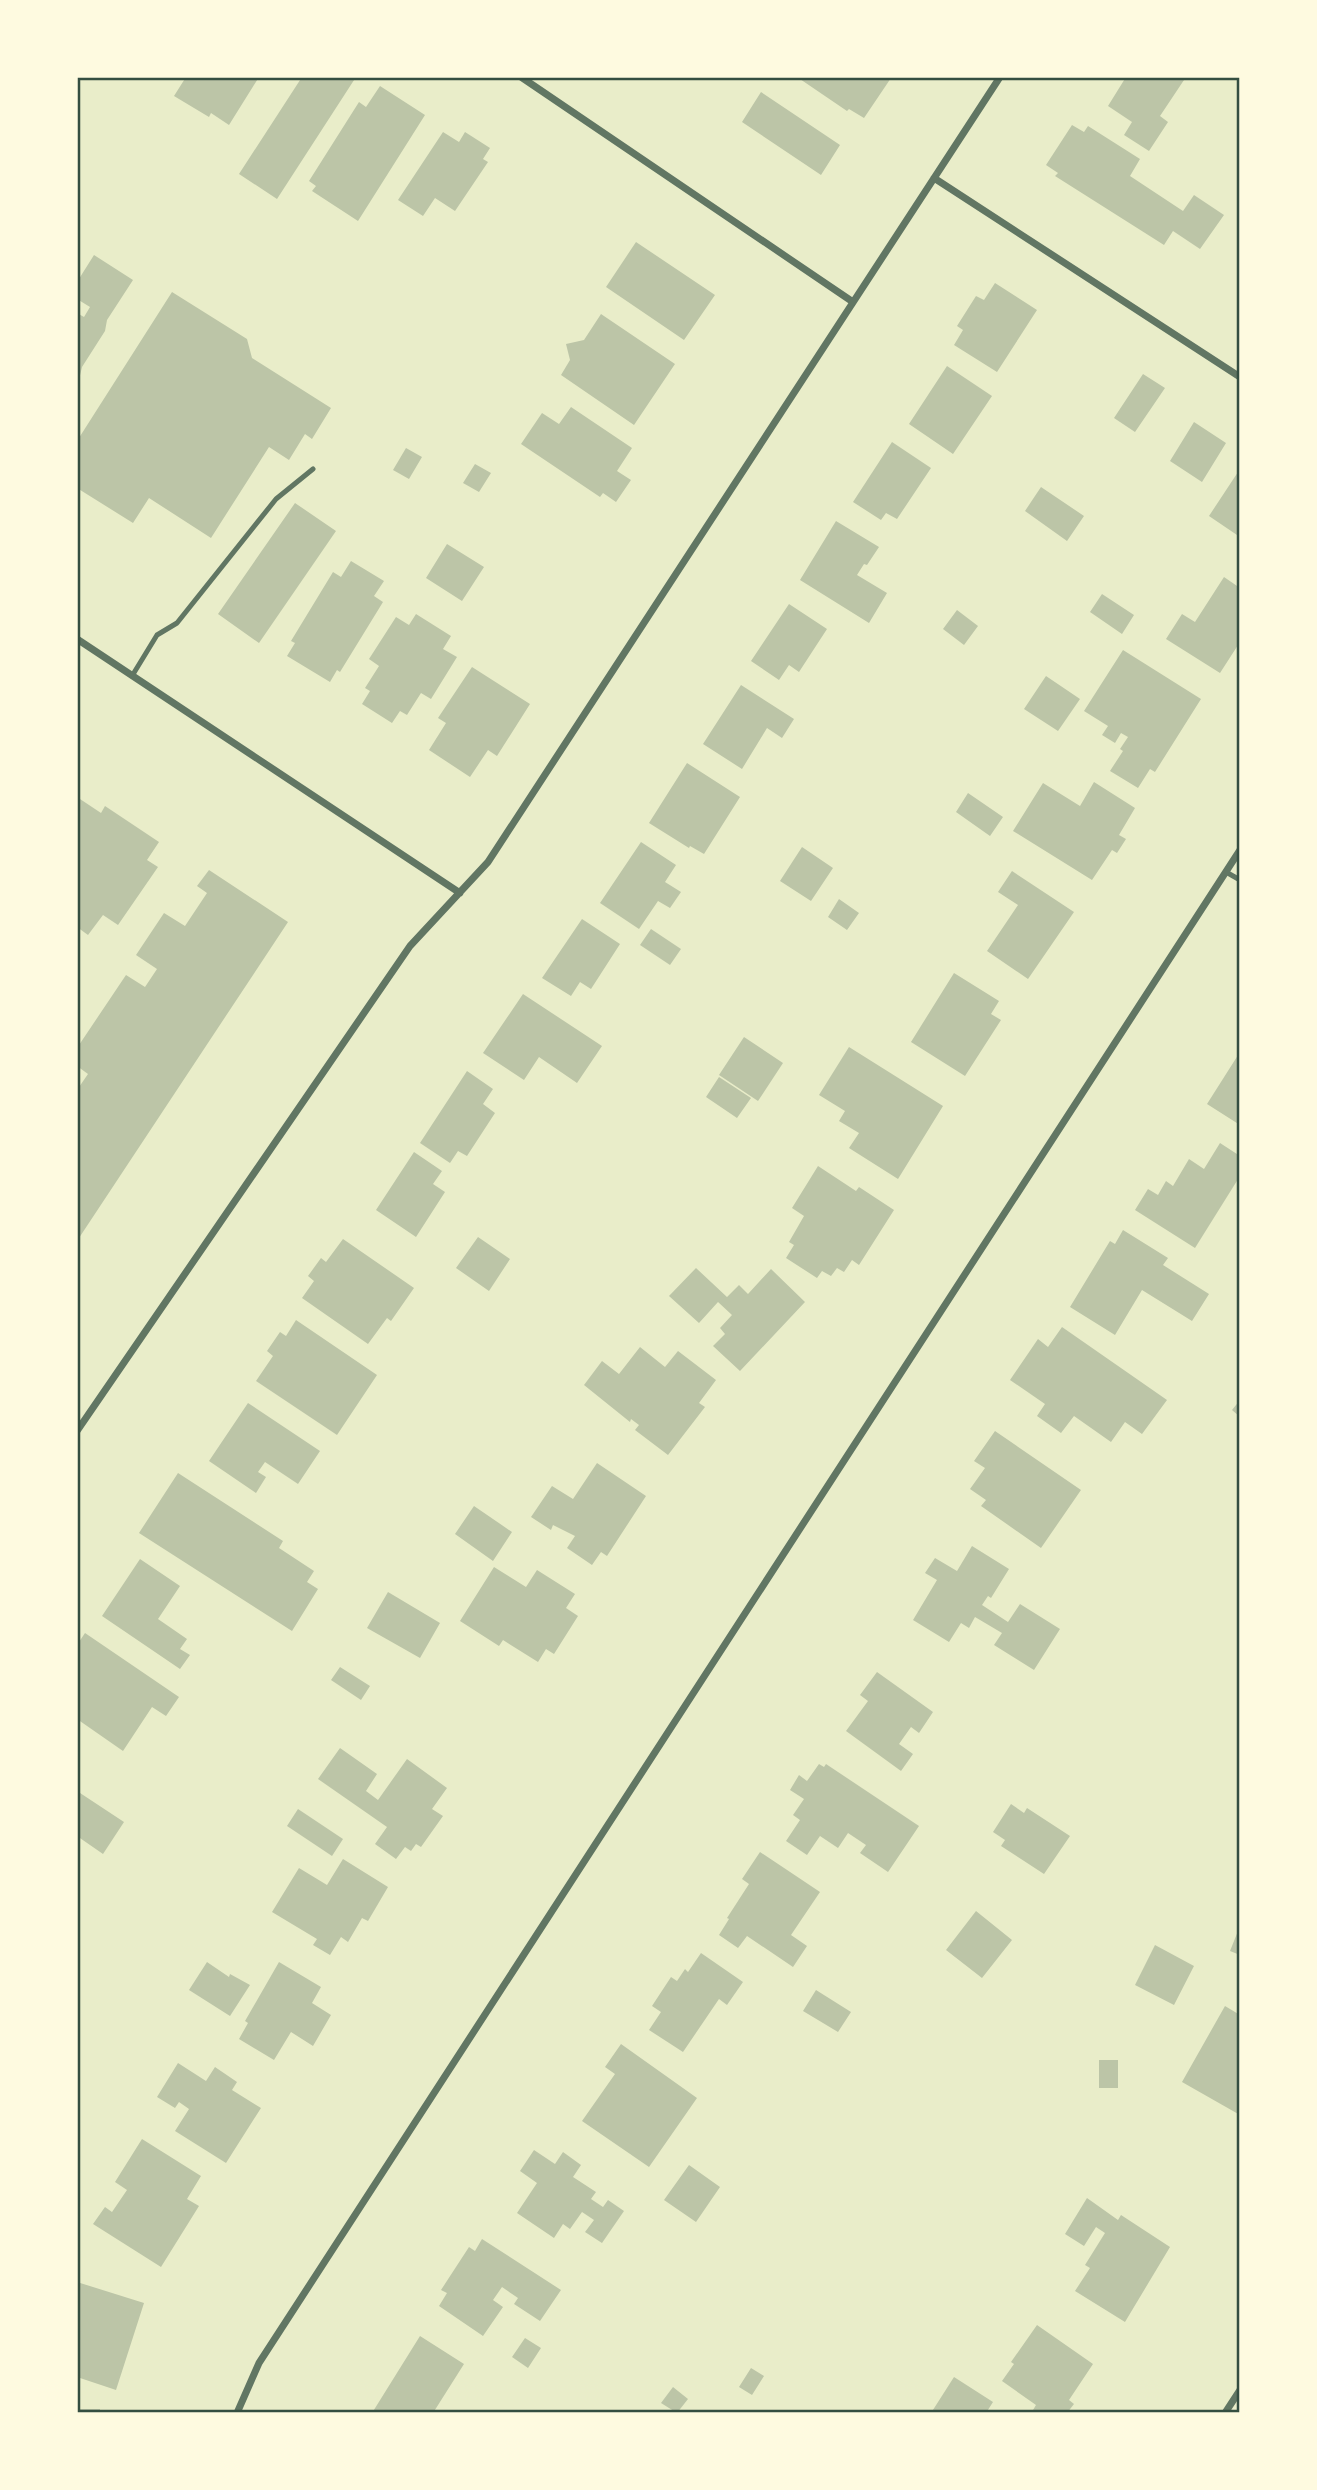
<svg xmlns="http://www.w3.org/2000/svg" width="1317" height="2490" font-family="'Public Sans',sans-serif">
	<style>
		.building { fill: #bcc5a7 }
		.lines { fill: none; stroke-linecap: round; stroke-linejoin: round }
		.service { stroke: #617663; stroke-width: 5 }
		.minor { stroke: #617663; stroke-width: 7 }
		.neatline { fill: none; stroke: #344e41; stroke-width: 2.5 }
	</style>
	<rect width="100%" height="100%" fill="#e9edc9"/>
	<path class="building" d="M 186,77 L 259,77 L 229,125 L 211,113 L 209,117 L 174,96 Z
		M 302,77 L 356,77 L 277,199 L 239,174 Z
		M 797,77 L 889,77 L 891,78 L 864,118 L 849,109 L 847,111 Z
		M 1126,77 L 1186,77 L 1160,116 L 1168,122 L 1149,151 L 1124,135 L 1132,122 L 1108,106 Z
		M 380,86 L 425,115 L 358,221 L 312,191 L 316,186 L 309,181 L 359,102 L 366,107 Z
		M 761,92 L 840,145 L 821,175 L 742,122 Z
		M 1072,125 L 1084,132 L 1088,126 L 1140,159 L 1130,176 L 1183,211 L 1194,195 L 1224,215 L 1200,249 L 1173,231 L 1164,245 L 1055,176 L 1058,173 L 1046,165 Z
		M 443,132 L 459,142 L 465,132 L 490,148 L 483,159 L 488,162 L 455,211 L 435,198 L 423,216 L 398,200 Z
		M 636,242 L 715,295 L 684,340 L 606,287 Z
		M 94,255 L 133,280 L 107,320 L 105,331 L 82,367 L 77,388 L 77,313 L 84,317 L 90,307 L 77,299 L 77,282 Z
		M 995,283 L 1037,310 L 997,372 L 954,345 L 963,330 L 957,326 L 976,296 L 984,300 Z
		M 172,292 L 247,339 L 252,358 L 331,408 L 312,439 L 305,434 L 289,460 L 269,447 L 211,538 L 149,498 L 133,523 L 77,488 L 77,441 Z
		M 601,314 L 675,364 L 634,425 L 561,375 L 570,360 L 566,344 L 584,340 Z
		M 947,366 L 992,396 L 953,454 L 909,424 Z
		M 1143,374 L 1165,388 L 1135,432 L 1114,418 Z
		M 571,407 L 632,448 L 617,471 L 631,480 L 616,502 L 603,493 L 600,497 L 521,444 L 542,413 L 559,424 Z
		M 1194,422 L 1226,443 L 1202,482 L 1170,461 Z
		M 892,442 L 931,468 L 897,519 L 886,513 L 881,520 L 853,502 Z
		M 406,448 L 422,457 L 409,479 L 393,470 Z
		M 475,464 L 491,473 L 479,492 L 463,483 Z
		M 1240,469 L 1240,531 L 1237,535 L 1209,516 Z
		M 1041,487 L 1084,516 L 1067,541 L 1025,511 Z
		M 295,503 L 336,531 L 259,643 L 218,614 Z
		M 836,521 L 879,547 L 867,565 L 864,564 L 857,575 L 887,593 L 869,623 L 800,580 Z
		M 447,544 L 484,567 L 462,601 L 426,578 Z
		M 351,561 L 384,581 L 374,596 L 383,602 L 340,672 L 337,670 L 330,682 L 287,656 L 295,643 L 291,641 L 333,572 L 341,577 Z
		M 1224,577 L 1240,588 L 1240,642 L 1220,673 L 1166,639 L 1182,614 L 1195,622 Z
		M 1102,594 L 1134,615 L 1122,634 L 1090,612 Z
		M 789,604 L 827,629 L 799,672 L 789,665 L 779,680 L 751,661 Z
		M 957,610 L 978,626 L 964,645 L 943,629 Z
		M 416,614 L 451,636 L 443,649 L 457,657 L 431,699 L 421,693 L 407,715 L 400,711 L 392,723 L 362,704 L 370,691 L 365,688 L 379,666 L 369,659 L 396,617 L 409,625 Z
		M 1123,650 L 1201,699 L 1155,772 L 1150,769 L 1138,788 L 1110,771 L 1123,751 L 1120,749 L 1128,737 L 1121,733 L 1115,743 L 1102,735 L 1108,726 L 1084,711 Z
		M 472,667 L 530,704 L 497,756 L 488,750 L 470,777 L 429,750 L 446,723 L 438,718 Z
		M 1046,676 L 1080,699 L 1058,731 L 1024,709 Z
		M 741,685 L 794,719 L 782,738 L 767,728 L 742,769 L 703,744 Z
		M 687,763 L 740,797 L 704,854 L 690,846 L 689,848 L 649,823 Z
		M 1094,782 L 1135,808 L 1119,835 L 1126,839 L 1117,853 L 1112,850 L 1092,880 L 1013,831 L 1043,783 L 1080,806 Z
		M 968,793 L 1003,817 L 990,836 L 956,812 Z
		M 77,797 L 101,813 L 105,806 L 159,842 L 147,860 L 158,867 L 118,925 L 103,915 L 88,935 L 77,927 Z
		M 641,842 L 676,865 L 665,882 L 681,892 L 670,908 L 658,901 L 639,929 L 600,903 Z
		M 802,847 L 833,868 L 811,901 L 780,881 Z
		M 209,870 L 288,922 L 77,1241 L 77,1090 L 88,1074 L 77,1066 L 77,1048 L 126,975 L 145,987 L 157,969 L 136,955 L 164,913 L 185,926 L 207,893 L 197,886 Z
		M 1012,871 L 1074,912 L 1028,979 L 987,951 L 1018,905 L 998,892 Z
		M 839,899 L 859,913 L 847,930 L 828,917 Z
		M 582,919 L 620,944 L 591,989 L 580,982 L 571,996 L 542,978 Z
		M 651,929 L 681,949 L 670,965 L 640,945 Z
		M 954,973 L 999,1001 L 991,1014 L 1001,1020 L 965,1076 L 911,1042 Z
		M 523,994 L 602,1046 L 577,1083 L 539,1057 L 524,1080 L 483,1053 Z
		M 744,1037 L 783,1063 L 758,1101 L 719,1075 Z
		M 849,1047 L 943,1106 L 898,1179 L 849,1148 L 859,1133 L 839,1121 L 845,1111 L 819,1095 Z
		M 1240,1052 L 1240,1125 L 1207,1104 Z
		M 467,1071 L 493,1089 L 483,1104 L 495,1113 L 467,1156 L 458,1151 L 450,1163 L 420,1143 Z
		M 719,1077 L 751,1098 L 737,1118 L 706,1097 Z
		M 1220,1143 L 1240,1156 L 1240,1176 L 1195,1248 L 1135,1210 L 1148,1189 L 1158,1195 L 1166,1181 L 1173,1186 L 1189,1159 L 1204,1169 Z
		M 414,1152 L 442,1171 L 433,1184 L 445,1192 L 416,1237 L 376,1210 Z
		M 818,1166 L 856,1191 L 859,1187 L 894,1210 L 859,1265 L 852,1260 L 844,1272 L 837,1268 L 831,1276 L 822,1271 L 817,1278 L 786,1258 L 794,1245 L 789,1242 L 804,1216 L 792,1208 Z
		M 1123,1230 L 1168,1258 L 1163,1265 L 1209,1294 L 1192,1321 L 1142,1290 L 1115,1335 L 1070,1307 L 1110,1241 L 1115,1244 Z
		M 478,1237 L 510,1259 L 489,1291 L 456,1268 Z
		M 343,1239 L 414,1288 L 391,1321 L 387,1318 L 368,1344 L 302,1298 L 314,1281 L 308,1276 L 321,1258 L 326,1262 Z
		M 696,1268 L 727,1297 L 739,1285 L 748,1294 L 771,1269 L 805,1302 L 740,1371 L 713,1346 L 725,1334 L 720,1328 L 732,1315 L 718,1302 L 699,1323 L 669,1296 Z
		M 296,1320 L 377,1375 L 337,1435 L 256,1381 L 273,1356 L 267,1351 L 280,1332 L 286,1336 Z
		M 1062,1327 L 1167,1400 L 1142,1434 L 1125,1422 L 1111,1442 L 1074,1416 L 1061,1433 L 1037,1416 L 1045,1404 L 1010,1380 L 1038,1339 L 1048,1347 Z
		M 640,1347 L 665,1367 L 678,1351 L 716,1380 L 699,1403 L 705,1407 L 668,1455 L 635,1430 L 639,1425 L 631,1419 L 630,1422 L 584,1385 L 602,1361 L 619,1374 Z
		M 1240,1400 L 1240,1417 L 1232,1410 Z
		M 248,1403 L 320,1451 L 298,1484 L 265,1462 L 258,1472 L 266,1477 L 256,1493 L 209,1461 Z
		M 995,1431 L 1081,1490 L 1041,1548 L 981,1506 L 986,1500 L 970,1489 L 985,1468 L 974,1461 Z
		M 597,1463 L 646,1496 L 607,1556 L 601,1552 L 592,1565 L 567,1548 L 575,1536 L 553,1525 L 551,1530 L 531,1517 L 552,1486 L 573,1499 Z
		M 178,1473 L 283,1541 L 279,1548 L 314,1571 L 307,1582 L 318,1589 L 292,1631 L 139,1533 Z
		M 474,1506 L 512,1532 L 493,1561 L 455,1534 Z
		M 972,1546 L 1009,1569 L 991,1598 L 988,1596 L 982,1605 L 1008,1622 L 1020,1604 L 1060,1629 L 1034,1670 L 994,1645 L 1002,1633 L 975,1617 L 969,1628 L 961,1623 L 949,1642 L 913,1620 L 937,1580 L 925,1573 L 935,1558 L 957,1571 Z
		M 140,1559 L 180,1586 L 158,1619 L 187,1639 L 180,1649 L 190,1655 L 180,1669 L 102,1616 Z
		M 494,1567 L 526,1587 L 537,1570 L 575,1594 L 566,1608 L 578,1616 L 554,1654 L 546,1649 L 538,1662 L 503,1640 L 499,1646 L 460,1621 Z
		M 388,1592 L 440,1623 L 420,1658 L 367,1628 Z
		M 85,1633 L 179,1697 L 166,1716 L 152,1707 L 123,1751 L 77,1719 L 77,1645 Z
		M 340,1667 L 370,1686 L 361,1700 L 331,1680 Z
		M 877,1672 L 933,1712 L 919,1733 L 911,1727 L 899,1744 L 913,1754 L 901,1771 L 846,1731 L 868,1701 L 860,1695 Z
		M 340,1748 L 377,1774 L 366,1791 L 378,1800 L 407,1759 L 447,1788 L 432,1809 L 443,1816 L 421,1847 L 416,1844 L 411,1851 L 405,1847 L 396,1859 L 375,1844 L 387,1827 L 318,1779 Z
		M 819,1764 L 824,1767 L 826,1764 L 919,1826 L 888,1872 L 860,1853 L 866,1845 L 848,1833 L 838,1848 L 820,1836 L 807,1855 L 786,1841 L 800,1820 L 793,1815 L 804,1799 L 790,1790 L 799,1775 L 807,1781 Z
		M 77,1791 L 124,1822 L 103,1854 L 77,1836 Z
		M 1011,1804 L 1024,1813 L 1027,1808 L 1070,1836 L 1044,1874 L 1001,1846 L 1005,1840 L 993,1832 Z
		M 298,1809 L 343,1839 L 332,1856 L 287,1826 Z
		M 760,1852 L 820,1892 L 791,1935 L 807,1946 L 793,1967 L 747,1936 L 738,1948 L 719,1935 L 729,1919 L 727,1918 L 749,1884 L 742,1879 Z
		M 343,1859 L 388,1887 L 368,1921 L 362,1918 L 348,1942 L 341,1937 L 330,1955 L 313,1945 L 317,1939 L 272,1912 L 299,1868 L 327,1885 Z
		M 976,1911 L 1012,1940 L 982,1978 L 946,1950 Z
		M 1240,1926 L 1240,1955 L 1230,1951 Z
		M 1155,1945 L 1194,1966 L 1174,2005 L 1135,1985 Z
		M 701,1953 L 743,1982 L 727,2005 L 719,1999 L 683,2052 L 649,2030 L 661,2012 L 652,2006 L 671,1977 L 677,1981 L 685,1969 L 688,1972 Z
		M 207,1962 L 229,1977 L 230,1974 L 250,1985 L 230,2016 L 189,1990 Z
		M 279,1962 L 321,1987 L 312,2003 L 331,2015 L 313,2046 L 291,2032 L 274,2060 L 239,2039 L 248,2023 L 245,2021 Z
		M 816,1990 L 851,2012 L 838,2032 L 803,2011 Z
		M 1225,2006 L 1240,2015 L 1240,2115 L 1182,2082 Z
		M 621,2044 L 697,2098 L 649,2167 L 582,2121 L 615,2074 L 605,2067 Z
		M 1099,2060 L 1118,2060 L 1118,2088 L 1099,2088 Z
		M 178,2063 L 206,2081 L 215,2067 L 237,2082 L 232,2090 L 261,2108 L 226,2163 L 175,2131 L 189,2109 L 179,2102 L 175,2108 L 157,2097 Z
		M 142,2139 L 201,2176 L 187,2199 L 199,2206 L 161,2267 L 93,2224 L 105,2207 L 112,2212 L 127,2190 L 115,2182 Z
		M 534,2150 L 555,2164 L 563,2152 L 581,2165 L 573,2177 L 596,2192 L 591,2199 L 603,2207 L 608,2200 L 624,2211 L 602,2243 L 585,2232 L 594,2220 L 582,2212 L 570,2229 L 563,2224 L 554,2238 L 517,2213 L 537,2183 L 520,2171 Z
		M 689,2165 L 720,2187 L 696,2222 L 664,2200 Z
		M 1087,2198 L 1118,2220 L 1121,2215 L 1170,2247 L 1125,2322 L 1075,2291 L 1090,2268 L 1085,2265 L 1105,2233 L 1096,2227 L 1084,2246 L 1065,2234 Z
		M 482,2239 L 561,2290 L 540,2321 L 514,2304 L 518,2298 L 502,2287 L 493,2300 L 503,2307 L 483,2336 L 439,2306 L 447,2293 L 441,2290 L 469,2247 L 475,2251 Z
		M 77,2282 L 144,2303 L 116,2390 L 77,2377 Z
		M 1037,2325 L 1093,2364 L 1069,2400 L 1074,2404 L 1067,2413 L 1038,2413 L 1033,2410 L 1036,2405 L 1002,2381 L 1014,2364 L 1011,2362 Z
		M 420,2336 L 464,2364 L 433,2413 L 372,2413 Z
		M 525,2338 L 541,2348 L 528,2368 L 512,2357 Z
		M 751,2368 L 764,2376 L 752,2395 L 739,2387 Z
		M 954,2377 L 993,2402 L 986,2413 L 931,2413 Z
		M 673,2387 L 688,2399 L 677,2413 L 661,2403 Z
		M 77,2409 L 100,2409 L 100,2413 L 77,2413 Z"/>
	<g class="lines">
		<path class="service" d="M 132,676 L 157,635 L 177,623 L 276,499 L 313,469
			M 1226,872 L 1240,880"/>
		<path class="minor" d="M 521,77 L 853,302
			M 934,178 L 1240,377
			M 77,639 L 460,893
			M 77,1431 L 410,946 L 488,862 L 1000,77
			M 237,2413 L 259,2363 L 1240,850
			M 1225,2413 L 1240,2390"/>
	</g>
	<rect width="1317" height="2490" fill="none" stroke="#fefae0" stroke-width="158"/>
	<rect x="79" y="79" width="1159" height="2332" class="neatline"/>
</svg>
